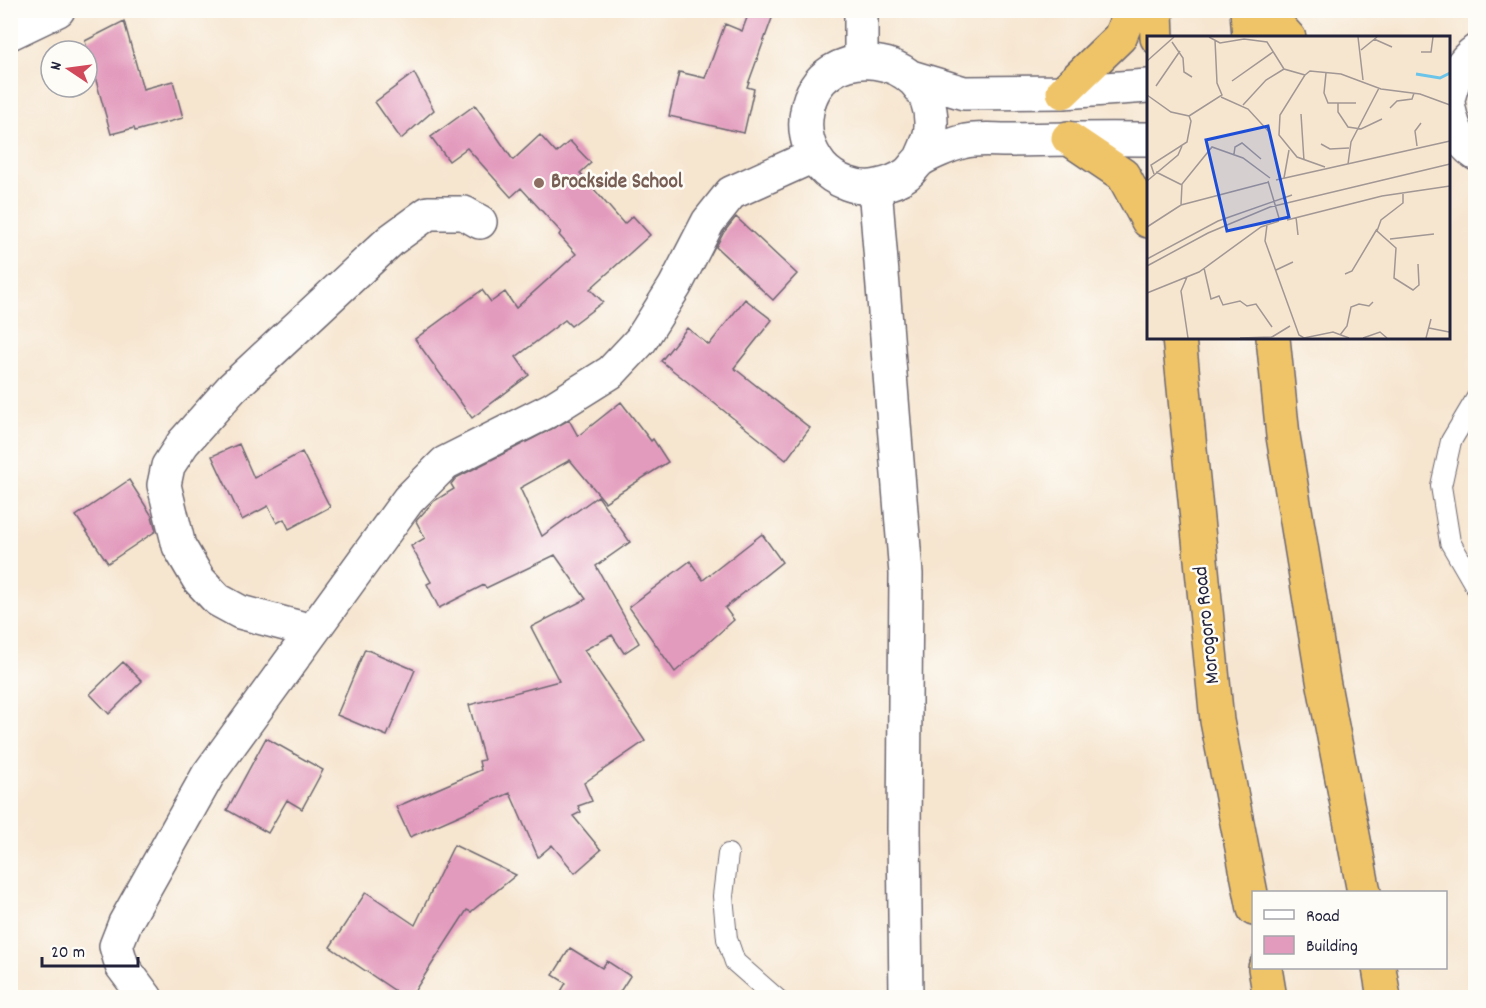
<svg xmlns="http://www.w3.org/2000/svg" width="1486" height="1008" font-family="Dekko,sans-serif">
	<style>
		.building { fill: #e39bbd }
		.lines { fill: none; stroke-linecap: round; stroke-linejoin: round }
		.service-casing { stroke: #6c666f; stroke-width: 22 }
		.minor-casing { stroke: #6c666f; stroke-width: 36 }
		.trunk-casing { stroke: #6c666f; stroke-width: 36 }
		.service { stroke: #fff; stroke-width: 20 }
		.minor { stroke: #fff; stroke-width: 33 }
		.trunk { stroke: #efc469; stroke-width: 33 }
		.education-dot { fill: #8d6e63; stroke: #fdfcf7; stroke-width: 2 }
		.labels { text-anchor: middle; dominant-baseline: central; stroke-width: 5; stroke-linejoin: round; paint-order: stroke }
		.education-label { font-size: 21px; font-weight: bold; fill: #785e54; stroke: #fdfcf7; text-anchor: start }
		.street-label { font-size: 21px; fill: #22223b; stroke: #fdfcf7 }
		.inset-river { fill: none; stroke: #6bc4e9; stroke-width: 3 }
		.inset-road { fill: none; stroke: #a19794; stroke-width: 1.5 }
		.view { fill: #1d4ed8; fill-opacity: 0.15; stroke: #1d4ed8; stroke-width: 3 }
		.inset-edge { fill: none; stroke: #22223b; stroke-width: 3 }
	</style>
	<rect width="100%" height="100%" fill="#fdfcf7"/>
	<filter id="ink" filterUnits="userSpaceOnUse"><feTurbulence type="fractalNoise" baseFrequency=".0167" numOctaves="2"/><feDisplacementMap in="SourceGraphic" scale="12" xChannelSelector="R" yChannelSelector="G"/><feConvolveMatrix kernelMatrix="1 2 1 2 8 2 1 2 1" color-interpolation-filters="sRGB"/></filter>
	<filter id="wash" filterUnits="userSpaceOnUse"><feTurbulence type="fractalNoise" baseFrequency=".008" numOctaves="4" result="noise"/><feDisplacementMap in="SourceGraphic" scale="24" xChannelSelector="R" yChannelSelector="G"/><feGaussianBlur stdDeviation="1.35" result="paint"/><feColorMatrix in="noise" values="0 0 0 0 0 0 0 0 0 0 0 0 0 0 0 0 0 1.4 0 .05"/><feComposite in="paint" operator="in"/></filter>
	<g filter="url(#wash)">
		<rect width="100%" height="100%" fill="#f6e5cf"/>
		<g id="blocks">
			<path class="building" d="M 750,10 L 775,10 L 747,87 L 754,89 L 744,133 L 669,116 L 679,72 L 705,78 L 725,24 L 742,31 Z
				M 124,21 L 143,89 L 173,81 L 183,118 L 135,131 L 134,128 L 111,134 L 85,41 Z
				M 414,73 L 434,110 L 401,139 L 375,102 Z
				M 475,105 L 513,160 L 540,135 L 556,153 L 570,141 L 591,163 L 580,173 L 624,224 L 633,216 L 650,235 L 590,289 L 603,302 L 571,326 L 565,320 L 516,357 L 529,375 L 472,418 L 415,339 L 482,290 L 491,302 L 505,292 L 516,308 L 576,254 L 559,235 L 561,232 L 521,188 L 511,197 L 467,148 L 449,161 L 431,137 Z
				M 736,217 L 797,274 L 773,300 L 716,247 L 724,232 Z
				M 745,299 L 772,320 L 734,368 L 810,428 L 786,460 L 661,361 L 687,328 L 709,345 Z
				M 621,402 L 651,441 L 653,439 L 668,462 L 605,502 L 570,460 L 520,488 L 542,536 L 598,496 L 630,542 L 596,566 L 639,643 L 624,653 L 612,635 L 584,650 L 645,741 L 584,783 L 592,801 L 578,806 L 581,812 L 573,816 L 601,850 L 575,873 L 552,845 L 538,857 L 510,793 L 410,837 L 396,807 L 481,770 L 479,761 L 484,760 L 469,705 L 559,681 L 531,627 L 586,599 L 555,555 L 486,588 L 484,585 L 439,608 L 427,584 L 431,582 L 411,546 L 425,538 L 416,521 L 434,501 L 454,489 L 451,484 L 456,478 L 569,420 L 578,436 Z
				M 239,444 L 254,478 L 302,452 L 330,507 L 289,529 L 284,519 L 277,523 L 268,506 L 242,520 L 212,456 Z
				M 129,480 L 152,516 L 156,531 L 108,563 L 76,516 Z
				M 762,534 L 782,562 L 725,608 L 734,620 L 675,672 L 629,607 L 690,561 L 703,580 Z
				M 365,649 L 415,670 L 387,736 L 337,715 Z
				M 123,662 L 142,681 L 109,714 L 90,694 Z
				M 266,738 L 323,770 L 302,809 L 287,800 L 268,833 L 227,810 Z
				M 454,845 L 516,875 L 473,910 L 471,912 L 467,910 L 410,998 L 406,998 L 330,947 L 366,892 L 415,925 Z
				M 570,948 L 602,968 L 607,961 L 630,976 L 616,998 L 557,998 L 566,983 L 553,975 Z"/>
		</g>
	</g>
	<g filter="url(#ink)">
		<use href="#blocks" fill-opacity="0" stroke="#6c666f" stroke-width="1.5"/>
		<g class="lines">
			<g class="service-casing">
				<path id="service" d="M 1476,399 L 1451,441 L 1441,486 L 1450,542 L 1476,587
					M 728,854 L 723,896 L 727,939 L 735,962 L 776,998"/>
			</g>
			<g class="minor-casing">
				<path id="minor" d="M 861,10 L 861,60
					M 10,33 L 58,10
					M 911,77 L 964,93 L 1063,92 L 1148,86
					M 1448,100 C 1452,81 1459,63 1476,51
					M 1448,102 C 1451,123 1457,141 1476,154
					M 920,160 C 925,149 931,138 931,126 C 934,50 819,37 807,111 C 803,132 808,149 821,166 C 834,181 859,191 878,186 C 888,184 899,180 907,174 C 912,170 915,164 920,160 C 929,154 951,145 962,142 C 975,138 993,140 1007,140 C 1054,139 1101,138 1148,139
					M 875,187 L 906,574 L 904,830 L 906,998
					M 312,631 L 240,612 L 218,600 L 199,580 L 179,546 L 164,485 L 168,466 L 183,443 L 232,388 L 391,240 L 428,213 L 464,213 L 480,222
					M 146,998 L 122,966 L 116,946 L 125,923 L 208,775 L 408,500 L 445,463 L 552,409 L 611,372 L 641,340 L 675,286 L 708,222 L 731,193 L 813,156"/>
			</g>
			<g class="trunk-casing">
				<path id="trunk" d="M 1156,10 L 1157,38
					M 1247,10 L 1249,38
					M 1264,10 L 1289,38
					M 1063,92 L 1120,37 L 1131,10
					M 1068,138 L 1123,175 L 1148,221
					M 1179,338 L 1217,721 L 1254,909
					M 1273,338 L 1283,436 L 1323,680 L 1364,892
					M 1265,968 L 1270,998
					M 1379,968 L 1384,998"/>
			</g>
			<use href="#service" class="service"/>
			<use href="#minor" class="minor"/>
			<use href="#trunk" class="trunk"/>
		</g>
	</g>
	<circle class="education-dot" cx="539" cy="183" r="6"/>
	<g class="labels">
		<g class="education-label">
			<text x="551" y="183">Brockside School</text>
		</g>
		<g class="street-label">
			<text transform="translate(1208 625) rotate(-96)">Morogoro Road</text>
		</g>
	</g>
	<g transform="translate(1147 36)">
		<rect width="303" height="303" fill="#f6e5cf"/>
		<path class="inset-river" d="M 269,38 L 293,42 L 303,37"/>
		<path class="inset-road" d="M 62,1 L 73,7 L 97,3 L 120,6 L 137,33 L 158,39 L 133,79 L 132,99 L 150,121 L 178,131M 211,1 L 216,44M 227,3 L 245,11M 25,6 L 36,22 L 37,36 L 45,41M 214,14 L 230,1M 274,16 L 284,16 L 286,1M 0,25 L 27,1M 179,37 L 177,57 L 181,67 L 209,67M 158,39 L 163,35 L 194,38 L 234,53 L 273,58 L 303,69M 85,45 L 126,16M 9,50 L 33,15M 0,59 L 24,76 L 42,80 L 44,85 L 40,106 L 4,129 L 7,138M 74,61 L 101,73 L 123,97M 191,67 L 191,76 L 201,91 L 214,93 L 235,83M 96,69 L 119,44 L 137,33M 243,72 L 250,65 L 265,63 L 267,57M 154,78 L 157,125M 42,80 L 75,59 L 70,47 L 68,4M 174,108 L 183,113 L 202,112M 270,110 L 268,95 L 274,87M 87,118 L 88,111 L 95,107 L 114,123M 201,128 L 204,106 L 232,52M 9,136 L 35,149M 137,142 L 142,114M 129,144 L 303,105M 0,145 L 31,119 L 35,110M 121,145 L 132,182M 256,158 L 256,167 L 234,184 L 230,195 L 249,212 L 247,242 L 266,254 L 272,249 L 271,228M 34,169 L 35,148 L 65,111 L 96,122 L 123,142M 149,181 L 151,199M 140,184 L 235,160 L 303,150M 120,189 L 118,205 L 152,299 L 157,302 L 186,296 L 202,302M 0,191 L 34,169 L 122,146M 243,203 L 287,198M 0,223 L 71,185 L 145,159M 0,230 L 61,197 L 123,171 L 303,128M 57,232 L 64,263 L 72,260 L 76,269 L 93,265 L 100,270 L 109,268 L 125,291M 129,234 L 146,226M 198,238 L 205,235 L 230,193M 40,241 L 34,255 L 41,302M 0,257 L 52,236 L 114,191 L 132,185M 282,292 L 302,296M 193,299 L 200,290 L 204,271 L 212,268 L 222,270 L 226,266M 125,301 L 143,290M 93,302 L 125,301M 216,302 L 233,296 L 240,302M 279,302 L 284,283"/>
		<path class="view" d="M 121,90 L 142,181 L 80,195 L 59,104 Z"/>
		<rect width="303" height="303" class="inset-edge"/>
	</g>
	<rect width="1486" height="1008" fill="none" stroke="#fdfcf7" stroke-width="36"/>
	<rect x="1252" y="891" width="195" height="78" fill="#fdfcf7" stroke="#a5a5ac" stroke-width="1.5"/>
	<rect x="1264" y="910" width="30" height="9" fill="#ffffff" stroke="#a5a5ac" stroke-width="1.5"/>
	<text x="1306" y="921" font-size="18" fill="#22223b">Road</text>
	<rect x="1264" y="936" width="30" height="18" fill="#e39bbd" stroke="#a5a5ac" stroke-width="1.5"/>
	<text x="1306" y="951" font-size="18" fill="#22223b">Building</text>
	<g transform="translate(69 69) rotate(283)"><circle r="28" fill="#fdfcf7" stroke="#a5a5ac" stroke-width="1.5"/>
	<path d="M0-4.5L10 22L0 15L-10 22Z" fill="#d1495b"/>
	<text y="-9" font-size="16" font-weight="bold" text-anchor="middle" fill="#22223b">N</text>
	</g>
	<path d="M42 957v9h96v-9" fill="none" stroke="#22223b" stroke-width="3"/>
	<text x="51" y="957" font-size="18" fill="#22223b" stroke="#fdfcf7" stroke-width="4.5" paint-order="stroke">20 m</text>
</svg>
